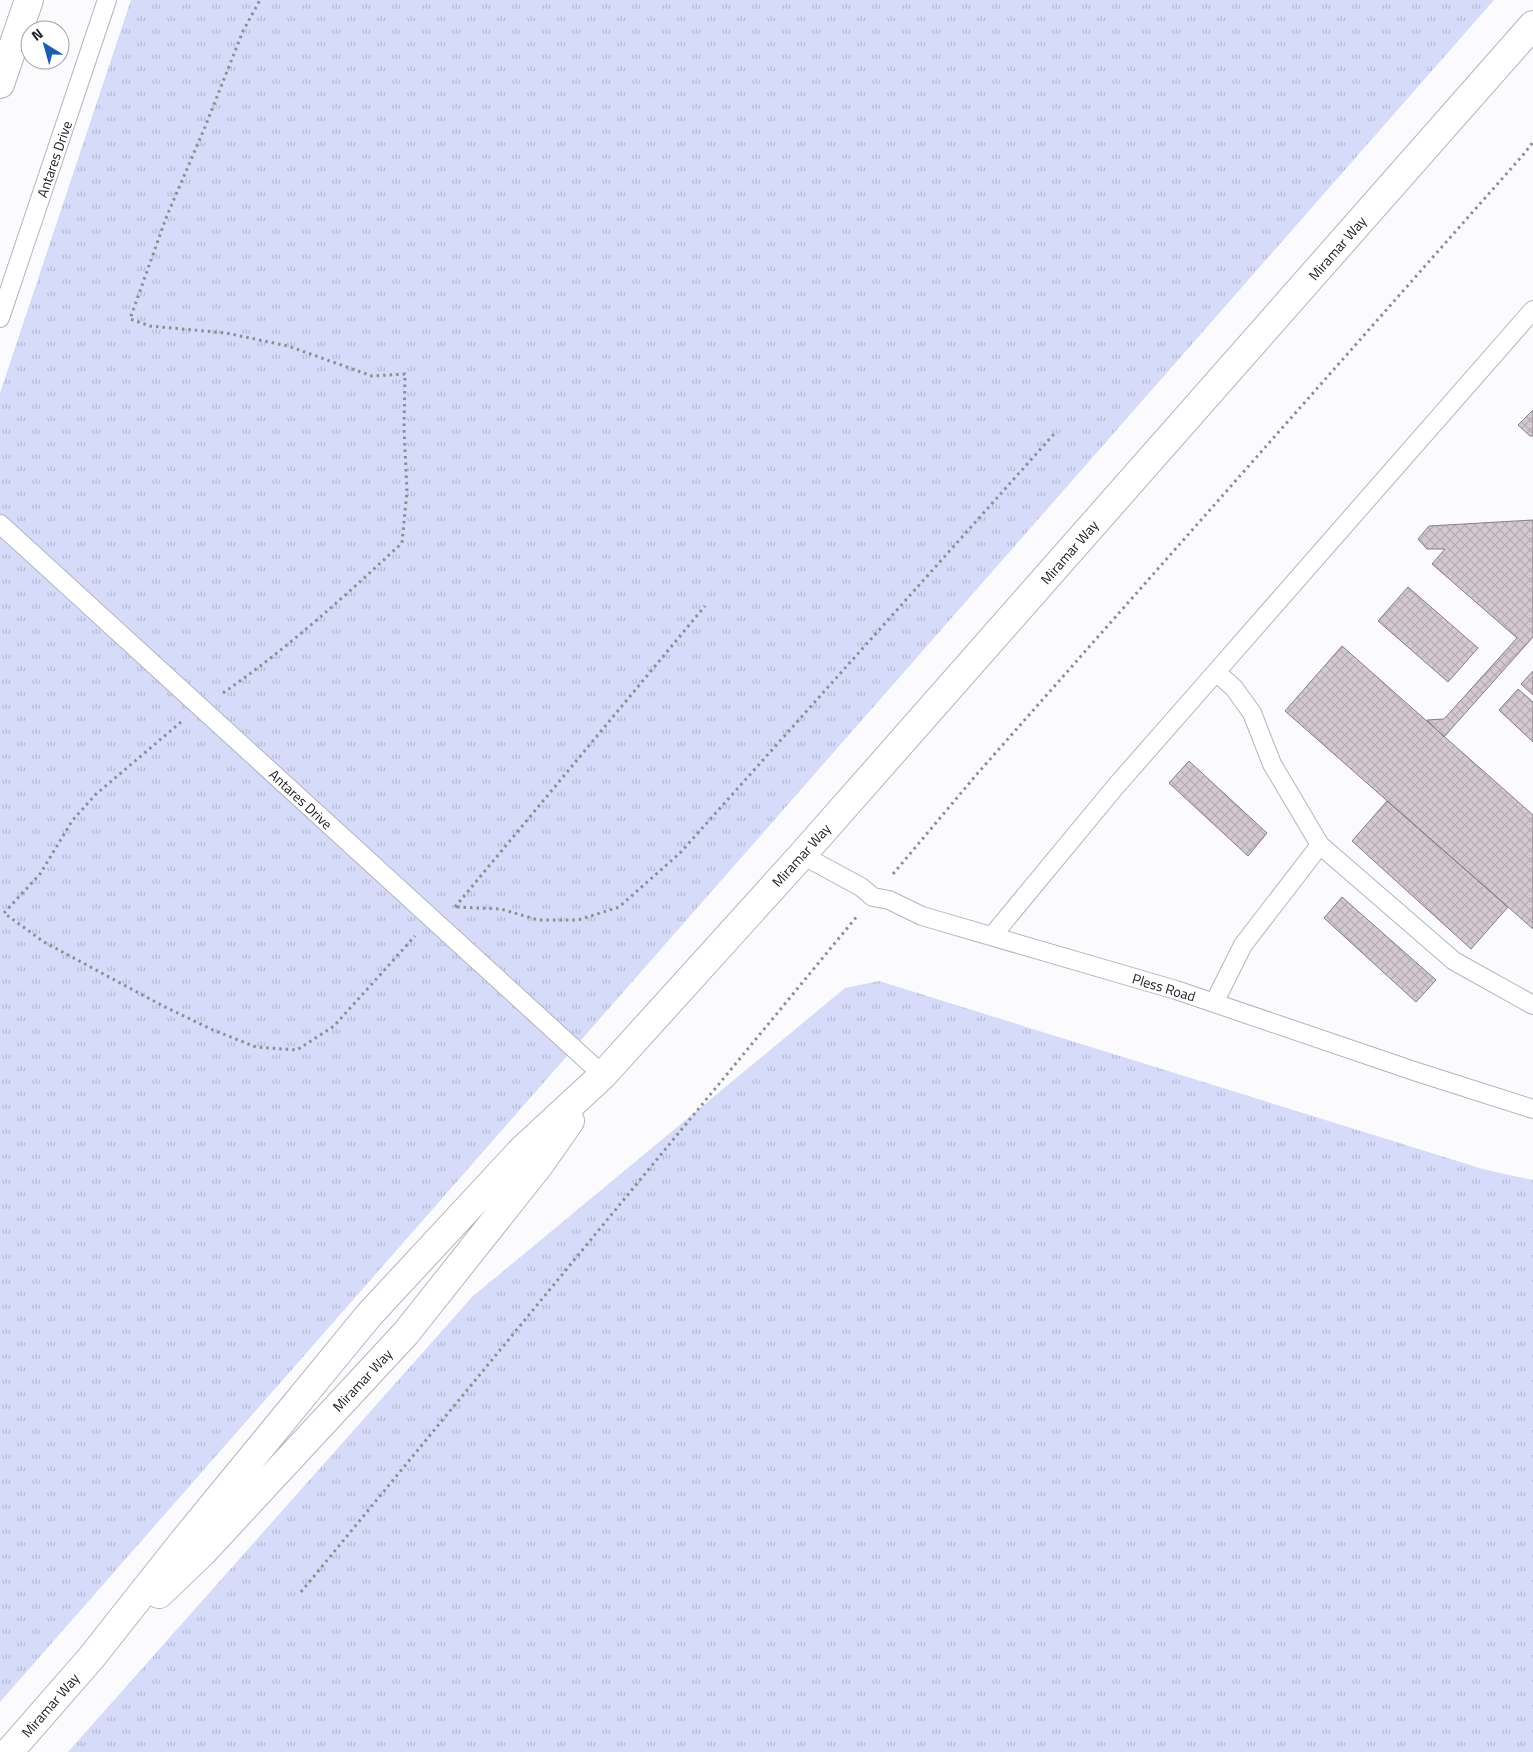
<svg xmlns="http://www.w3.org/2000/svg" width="1533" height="1752" font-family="'Titillium Web',sans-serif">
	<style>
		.grass { fill: url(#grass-tufts) }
		.building { fill: url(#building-cross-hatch); stroke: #877d83 }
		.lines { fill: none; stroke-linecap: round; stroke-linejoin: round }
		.service-casing { stroke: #b2b4bf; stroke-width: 20 }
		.tertiary-casing { stroke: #b2b4bf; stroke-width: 30 }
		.primary-casing { stroke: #b2b4bf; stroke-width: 30 }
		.path { stroke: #8d8e90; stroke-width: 3; stroke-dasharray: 2.5 4; stroke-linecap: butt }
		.service { stroke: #fff; stroke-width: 18 }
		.tertiary { stroke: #fff; stroke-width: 28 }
		.primary { stroke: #fff; stroke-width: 28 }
		.labels { text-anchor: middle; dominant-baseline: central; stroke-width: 4; stroke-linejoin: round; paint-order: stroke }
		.street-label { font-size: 14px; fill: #191a1d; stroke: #fff }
	</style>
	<defs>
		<pattern id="grass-tufts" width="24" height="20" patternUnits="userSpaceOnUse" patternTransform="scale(1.25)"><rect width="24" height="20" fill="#d5dbf9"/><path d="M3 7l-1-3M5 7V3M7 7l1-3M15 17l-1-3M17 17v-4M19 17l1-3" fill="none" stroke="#b6bbd5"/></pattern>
		<pattern id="building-cross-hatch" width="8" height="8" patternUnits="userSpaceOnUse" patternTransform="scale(1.25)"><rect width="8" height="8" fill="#d4c9cf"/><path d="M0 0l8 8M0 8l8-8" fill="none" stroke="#b5acb1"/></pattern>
	</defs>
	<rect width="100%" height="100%" fill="#fbfbfd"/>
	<path class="grass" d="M 131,0 L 1494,0 L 0,1702 L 0,393 Z
		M 879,981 L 1486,1170 L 1533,1180 L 1533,1752 L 68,1752 L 472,1297 L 845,988 Z"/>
	<path class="building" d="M 1532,411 L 1533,411 L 1533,436 L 1530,436 L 1518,425 Z
		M 1533,520 L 1533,637 L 1444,737 L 1427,720 L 1444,719 L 1517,638 L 1432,564 L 1445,549 L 1427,549 L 1418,539 L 1429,526 Z
		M 1408,587 L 1478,648 L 1448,682 L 1378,621 Z
		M 1342,646 L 1533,815 L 1533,929 L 1285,711 Z
		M 1533,671 L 1533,695 L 1521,684 Z
		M 1518,689 L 1533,702 L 1533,742 L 1499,710 Z
		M 1189,761 L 1267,833 L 1248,856 L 1169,783 Z
		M 1387,801 L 1508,907 L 1471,949 L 1352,841 Z
		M 1342,897 L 1436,980 L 1416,1002 L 1324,918 Z"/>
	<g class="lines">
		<g class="service-casing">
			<path id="service" d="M 0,318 L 107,0
				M 0,524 L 603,1075
				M 1320,845 L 1272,764 L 1252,713 L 1234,688 L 1216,672 L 1533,310
				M 802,855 L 861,887 L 873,897 L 889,900 L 922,916 L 1176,990 L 1417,1072 L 1533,1109
				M 992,936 L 1116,786 L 1216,672
				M 1214,1003 L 1243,945 L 1320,845 L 1454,961 L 1533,1005"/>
		</g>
		<g class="tertiary-casing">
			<path id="tertiary" d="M 159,1594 L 202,1553 L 406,1333 L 540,1164 L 570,1121
				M 9,1752 L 91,1658 L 182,1543 L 369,1315 L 522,1150 L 603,1075 L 802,855 L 1533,25"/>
		</g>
		<g class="primary-casing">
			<path id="primary" d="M 0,84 L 29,0"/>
		</g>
		<path class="path" d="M 223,693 C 287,649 345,596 402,543 L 407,491 L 404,429 L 405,374 L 372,376 L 288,346 L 226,333 L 150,326 L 130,319 L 166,218 L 205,127 L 243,31 L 260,0
			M 181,722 L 95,795 L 72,821 L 40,874 L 4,913 L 44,942 L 163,1006 L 213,1030 L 256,1047 L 297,1050 L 334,1026 L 415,936
			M 893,874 L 977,774 L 1523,155 L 1533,142
			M 455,907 L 705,606
			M 457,907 L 501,909 L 538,920 L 578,920 L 619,907 L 680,853 L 1054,434
			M 301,1592 L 858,915"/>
		<use href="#service" class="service"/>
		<use href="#tertiary" class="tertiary"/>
		<use href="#primary" class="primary"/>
	</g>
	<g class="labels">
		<g class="street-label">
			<text transform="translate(54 159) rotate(-71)">Antares Drive</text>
			<text transform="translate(1337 248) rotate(-49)">Miramar Way</text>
			<text transform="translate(1069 552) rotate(-49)">Miramar Way</text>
			<text transform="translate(301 799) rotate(43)">Antares Drive</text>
			<text transform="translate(801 855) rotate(-48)">Miramar Way</text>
			<text transform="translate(1164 987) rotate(17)">Pless Road</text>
			<text transform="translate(362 1380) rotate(-47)">Miramar Way</text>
			<text transform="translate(50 1705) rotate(-49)">Miramar Way</text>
		</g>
	</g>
	<g transform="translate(45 45) rotate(323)"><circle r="24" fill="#ffffff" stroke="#a3a3a5"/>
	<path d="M0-4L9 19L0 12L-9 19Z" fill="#1b5eaf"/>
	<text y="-8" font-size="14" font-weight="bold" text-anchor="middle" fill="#191a1d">N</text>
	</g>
</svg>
